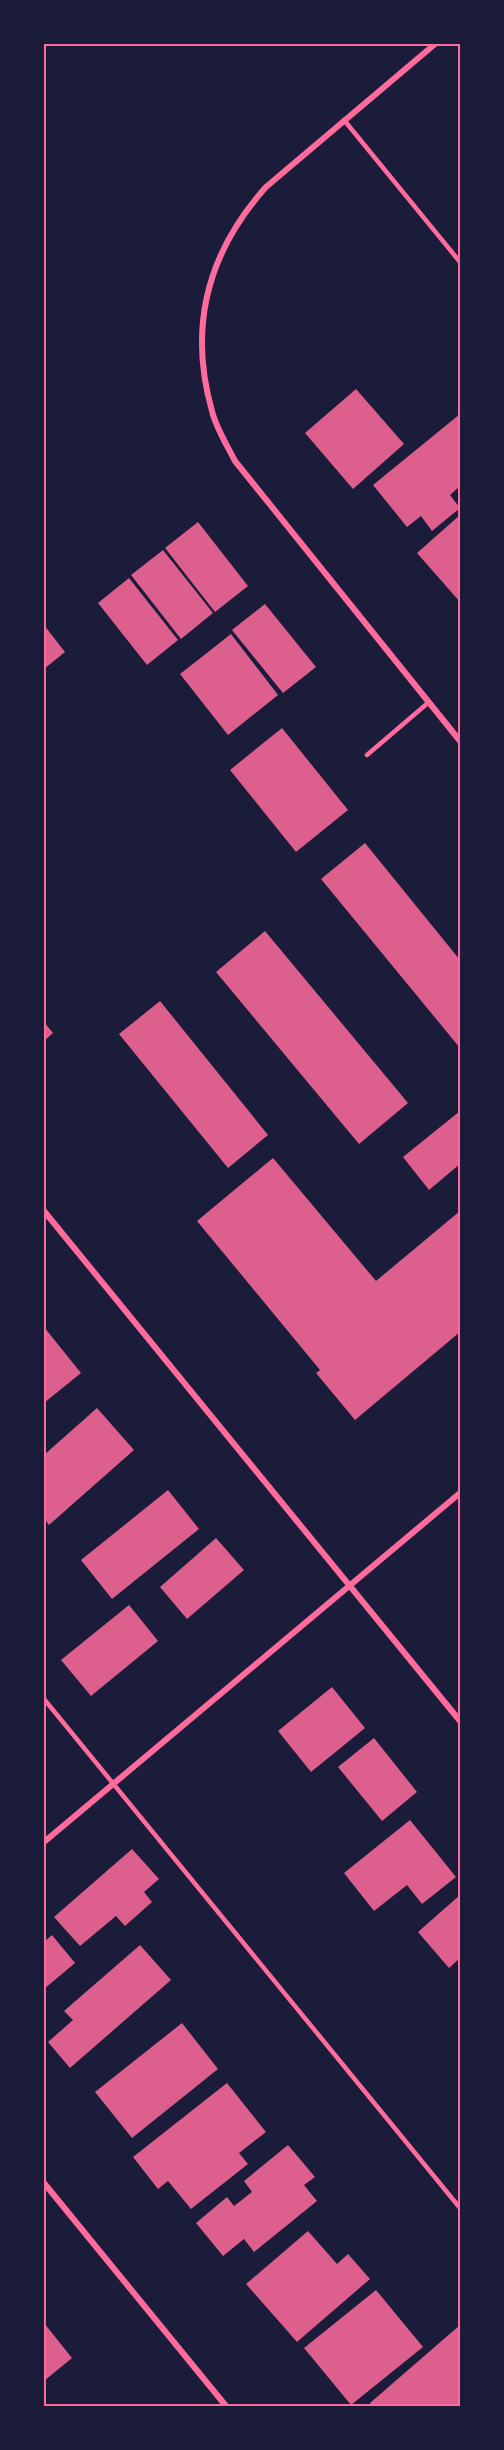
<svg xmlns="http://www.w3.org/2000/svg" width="504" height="2450" font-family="Manrope,sans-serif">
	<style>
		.building { fill: #dd5f8e }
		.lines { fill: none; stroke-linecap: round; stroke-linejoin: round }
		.service { stroke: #ff6b9d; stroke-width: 4.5 }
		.minor { stroke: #ff6b9d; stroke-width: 6 }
		.neatline { fill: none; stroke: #ff6b9d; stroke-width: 2 }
	</style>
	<rect width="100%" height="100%" fill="#1b1b3a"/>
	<path class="building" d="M 356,389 L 404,444 L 353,489 L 305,433 Z
		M 460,414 L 460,486 L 450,495 L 460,508 L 432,531 L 421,516 L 407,527 L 373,485 Z
		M 460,515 L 460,602 L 417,553 Z
		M 198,522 L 248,586 L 215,612 L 165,548 Z
		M 163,550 L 213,613 L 181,639 L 131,575 Z
		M 129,578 L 178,640 L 147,665 L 98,603 Z
		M 265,604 L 316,667 L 283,693 L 232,630 Z
		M 44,625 L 65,652 L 44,669 Z
		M 231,634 L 278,695 L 228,735 L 180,674 Z
		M 282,728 L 348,810 L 296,852 L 230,770 Z
		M 365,843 L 460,960 L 460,1048 L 321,879 Z
		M 265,931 L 408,1103 L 359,1144 L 216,972 Z
		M 160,1001 L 268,1135 L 228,1168 L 119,1034 Z
		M 44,1022 L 53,1033 L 44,1041 Z
		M 460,1111 L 460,1164 L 429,1190 L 403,1157 Z
		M 273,1158 L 376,1281 L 460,1211 L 460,1332 L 355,1420 L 316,1373 L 320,1370 L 197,1221 Z
		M 44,1327 L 81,1373 L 44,1403 Z
		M 97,1408 L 134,1450 L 49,1525 L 44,1518 L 44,1455 Z
		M 168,1490 L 199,1529 L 112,1599 L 81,1560 Z
		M 216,1538 L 244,1570 L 187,1619 L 160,1587 Z
		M 129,1605 L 158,1641 L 91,1696 L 61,1660 Z
		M 332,1687 L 365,1728 L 311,1772 L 278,1731 Z
		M 374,1738 L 417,1792 L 382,1821 L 338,1767 Z
		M 410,1820 L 456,1877 L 422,1904 L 407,1885 L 374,1911 L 344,1873 Z
		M 132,1849 L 159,1879 L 144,1892 L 152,1902 L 125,1926 L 116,1916 L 80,1946 L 54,1917 Z
		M 460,1895 L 460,1958 L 449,1968 L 418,1932 Z
		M 52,1935 L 75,1963 L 44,1989 L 44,1942 Z
		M 140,1945 L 171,1980 L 70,2068 L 48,2042 L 73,2020 L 64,2011 Z
		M 182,2023 L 218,2069 L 132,2138 L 95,2092 Z
		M 227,2083 L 266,2132 L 239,2153 L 248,2164 L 191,2209 L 168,2181 L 158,2189 L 133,2157 Z
		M 288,2145 L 315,2177 L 304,2185 L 317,2201 L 254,2252 L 244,2239 L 223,2256 L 196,2223 L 227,2197 L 234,2206 L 252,2192 L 244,2181 Z
		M 308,2231 L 337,2264 L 348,2254 L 370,2279 L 297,2342 L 246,2284 Z
		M 376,2290 L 423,2347 L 351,2405 L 304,2348 Z
		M 44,2323 L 72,2358 L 44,2381 Z
		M 460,2325 L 460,2406 L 373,2406 L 370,2403 Z"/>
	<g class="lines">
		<path class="service" d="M 344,120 L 460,262
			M 367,755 L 429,702
			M 44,1699 L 460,2208"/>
		<path class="minor" d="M 435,44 L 266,187 C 208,252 188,327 212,411 C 216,428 227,445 235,461 L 460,741
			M 44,1211 L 460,1721
			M 44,1842 L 460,1493
			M 44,2183 L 226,2406"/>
	</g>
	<rect width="504" height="2450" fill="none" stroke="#1b1b3a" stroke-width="90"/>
	<rect x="45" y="45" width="414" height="2360" class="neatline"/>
</svg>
